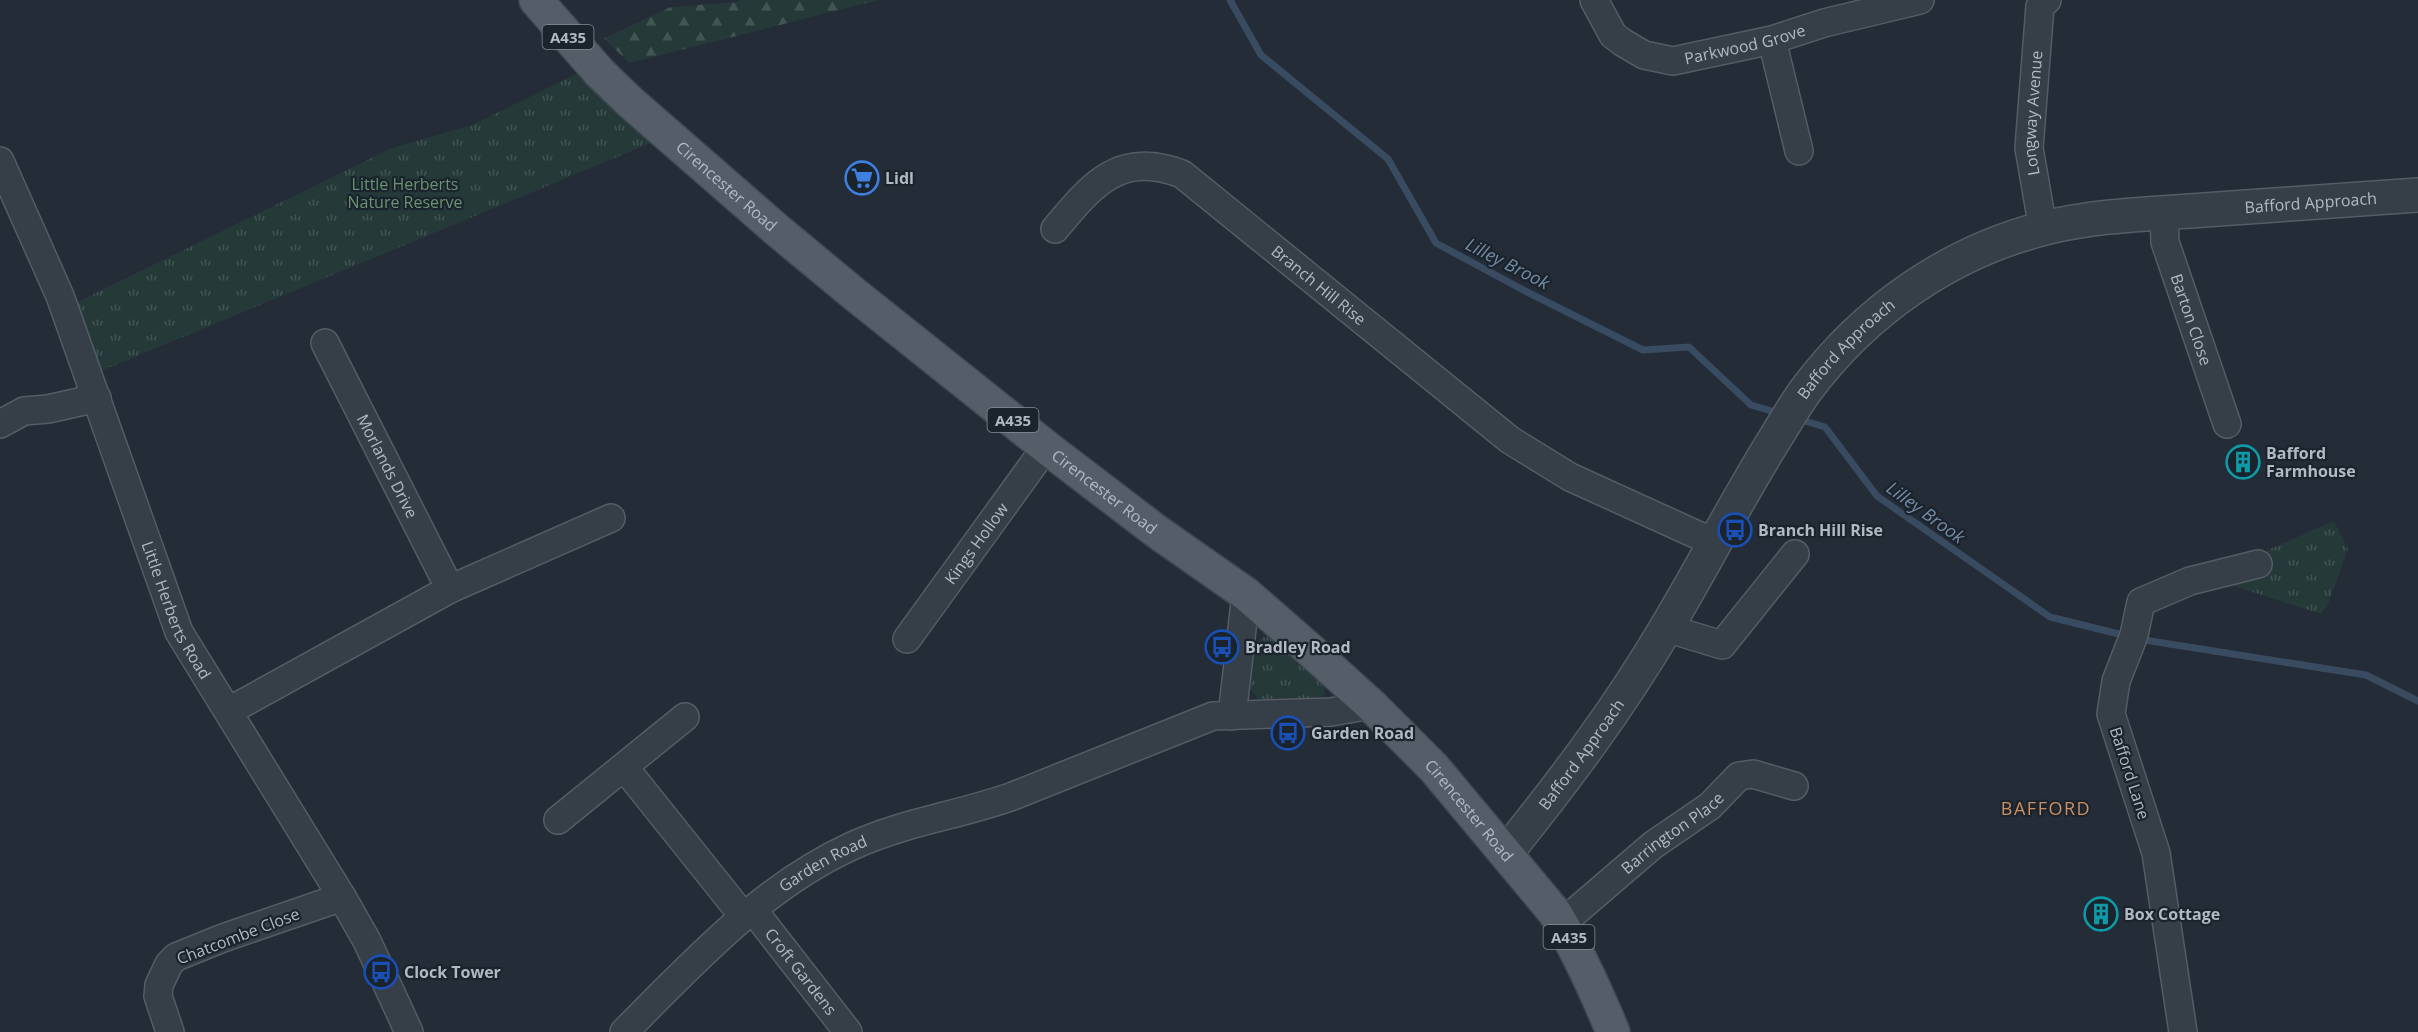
<svg xmlns="http://www.w3.org/2000/svg" width="2418" height="1032" font-family="'Open Sans',sans-serif">
	<style>
		.grass { fill: url(#grass-tufts) }
		.forest { fill: url(#forest-firs) }
		.lines { fill: none; stroke-linecap: round; stroke-linejoin: round }
		.stream { stroke: #394b60; stroke-width: 7 }
		.minor-casing { stroke: #545c65; stroke-width: 30 }
		.tertiary-casing { stroke: #545c65; stroke-width: 36 }
		.primary-casing { stroke: #3f4751; stroke-width: 36 }
		.minor { stroke: #363e48; stroke-width: 27 }
		.tertiary { stroke: #363e48; stroke-width: 33 }
		.primary { stroke: #545d68; stroke-width: 33 }
		.labels { text-anchor: middle; dominant-baseline: central; stroke-width: 4.5; stroke-linejoin: round; paint-order: stroke }
		.shield { fill: #1b232c; stroke: #848c96; stroke-width: 1.5 }
		.shield-label { font-size: 15px; font-weight: bold; fill: #b1b9c4 }
		.street-label { font-size: 16px; fill: #b1b9c4; stroke: #1b232c }
		.poi-label { font-size: 16px; font-weight: bold; fill: #b1b9c4; stroke: #1b232c; text-anchor: start }
		.park-label { font-size: 16px; fill: #6a9372; stroke: #1b232c }
		.water-label { font-size: 18px; font-style: italic; fill: #738ba6; stroke: #1b232c }
		.neighbourhood-label { font-size: 18px; letter-spacing: 1.5px; fill: #cb8e65; stroke: #1b232c }
	</style>
	<defs>
		<pattern id="grass-tufts" width="24" height="20" patternUnits="userSpaceOnUse" patternTransform="scale(1.5)"><rect width="24" height="20" fill="#263939"/><path d="M3 7l-1-3M5 7V3M7 7l1-3M15 17l-1-3M17 17v-4M19 17l1-3" fill="none" stroke="#435454"/></pattern>
		<pattern id="forest-firs" width="22" height="20" patternUnits="userSpaceOnUse" patternTransform="scale(1.5)"><rect width="22" height="20" fill="#263939"/><path d="M5 1l3.5 6h-7zM16 11l3.5 6h-7z" fill="#435454"/></pattern>
	</defs>
	<rect width="100%" height="100%" fill="#232c37"/>
	<path class="grass" d="M 583,71 L 658,140 L 89,376 L 65,308 L 392,148 L 472,125 Z
		M 2334,521 L 2348,549 L 2329,602 L 2321,614 L 2206,577 Z
		M 1270,636 L 1325,684 L 1324,695 L 1311,703 L 1269,704 L 1258,699 L 1250,689 L 1253,645 L 1262,638 Z"/>
	<path class="forest" d="M 739,0 L 879,0 L 629,63 L 604,38 L 671,7 L 738,2 Z"/>
	<g class="lines">
		<path class="stream" d="M 1230,0 L 1261,55 L 1388,159 L 1436,243 L 1525,291 L 1643,350 L 1689,347 L 1751,405 L 1782,414
			M 1798,419 L 1825,427 L 1877,496 L 2050,617 L 2127,636
			M 2138,639 L 2366,675 L 2418,701"/>
		<g class="minor-casing">
			<g id="minor">
				<path id="s1" d="M 1594,0 L 1613,35 L 1622,42 L 1644,55 L 1673,61 L 1772,40 L 1824,23 L 1920,0"/>
				<path d="M 1772,40 L 1799,151"/>
				<path id="s2" d="M 0,161 L 60,296 L 179,632 L 342,897 L 367,941 L 409,1032"/>
				<path id="s3" d="M 2164,213 L 2165,242 L 2227,424"/>
				<path id="s4" d="M 1055,229 C 1092,185 1119,150 1182,174 L 1510,440 L 1570,477 L 1715,543"/>
				<path id="s5" d="M 2043,229 L 2029,148 L 2040,6 L 2047,0"/>
				<path id="s6" d="M 325,343 L 450,589"/>
				<path d="M 0,424 L 24,411 L 48,409 L 97,398"/>
				<path d="M 1666,628 L 1722,645 L 1795,554"/>
				<path id="s7" d="M 907,639 L 1046,447"/>
				<path d="M 229,711 L 450,589 L 611,518"/>
				<path d="M 1232,716 L 1246,594"/>
				<path d="M 624,767 L 744,917"/>
				<path d="M 558,820 L 685,717"/>
				<path id="s8" d="M 753,910 L 848,1032"/>
				<path id="s9" d="M 1561,924 L 1653,845 L 1710,806 L 1739,776 L 1753,774 L 1794,786"/>
				<path d="M 170,1032 L 158,996 L 159,985 L 169,964 L 176,957 L 223,938 L 342,897"/>
				<path id="s10" d="M 624,1032 C 693,963 762,887 852,846 C 904,822 960,815 1013,796 L 1213,716 L 1331,712 L 1371,705"/>
				<path d="M 2183,1032 L 2156,853 L 2111,714 L 2116,681 L 2134,635 L 2141,602 L 2190,581 L 2258,564"/>
			</g>
		</g>
		<g class="tertiary-casing">
			<g id="tertiary">
				<path id="s11" d="M 1506,853 C 1564,781 1619,708 1666,628 C 1704,565 1737,499 1776,437 C 1786,421 1795,405 1806,390 C 1865,311 1949,252 2045,228 C 2097,215 2151,214 2204,210 C 2275,205 2347,200 2418,195"/>
			</g>
		</g>
		<g class="primary-casing">
			<g id="primary">
				<path id="s12" d="M 536,0 L 600,73 L 629,101 L 777,230 L 853,293 L 1046,447 L 1156,531 L 1246,594 L 1309,649 L 1371,705 L 1434,768 L 1555,913 C 1578,951 1596,991 1613,1032"/>
			</g>
		</g>
		<use href="#minor" class="minor"/>
		<use href="#tertiary" class="tertiary"/>
		<use href="#primary" class="primary"/>
	</g>
	<defs>
		<g id="supermarket-ring" transform="scale(1.725)"><circle r="9.5" fill="#1b232c" stroke="#3f7fe0" stroke-width="1.5"/><path d="M-6-5.5h2.5l.6 2H6L4.5 2H-2.5L-4.4-4H-6ZM-1.5 3.2a1.3 1.3 0 1 0 .1 0ZM3 3.2a1.3 1.3 0 1 0 .1 0Z" fill="#3f7fe0"/></g>
		<g id="building-ring" transform="scale(1.725)"><circle r="9.5" fill="#1b232c" stroke="#0f9aa8" stroke-width="1.5"/><path d="M-4-6H4V6H1V3H-1V6H-4ZM-2.5-4.3h1.7v1.8h-1.7ZM.8-4.3h1.7v1.8H.8ZM-2.5-1h1.7V.8h-1.7ZM.8-1h1.7V.8H.8Z" fill="#0f9aa8"/></g>
		<g id="bus-ring" transform="scale(1.725)"><circle r="9.5" fill="#1b232c" stroke="#1a4fb4" stroke-width="1.5"/><path d="M-5-6H5V4H4V6H2V4H-2V6H-4V4H-5ZM-3.5-4V0h7V-4ZM-3.5 1.2v1.5H-2V1.2ZM2 1.2v1.5H3.5V1.2Z" fill="#1a4fb4"/></g>
	</defs>
	<g fill-rule="evenodd">
		<use href="#supermarket-ring" x="862" y="178"/>
		<use href="#building-ring" x="2243" y="462"/>
		<use href="#bus-ring" x="1735" y="530"/>
		<use href="#bus-ring" x="1222" y="647"/>
		<use href="#bus-ring" x="1288" y="733"/>
		<use href="#building-ring" x="2101" y="914"/>
		<use href="#bus-ring" x="381" y="972"/>
	</g>
	<g class="labels">
		<g class="shield">
			<rect x="542.5" y="25" width="51" height="24" rx="4.5"/>
			<rect x="987.5" y="408" width="51" height="24" rx="4.5"/>
			<rect x="1543.5" y="925" width="51" height="24" rx="4.5"/>
		</g>
		<g class="shield-label">
			<text x="568" y="37">A435</text>
			<text x="1013" y="420">A435</text>
			<text x="1569" y="937">A435</text>
		</g>
		<g class="street-label">
			<text stroke="none"><textPath href="#s1" startOffset="180">Parkwood Grove</textPath></text>
			<text stroke="none"><textPath href="#s5" startOffset="117">Longway Avenue</textPath></text>
			<text stroke="none"><textPath href="#s12" startOffset="267">Cirencester Road</textPath></text>
			<text stroke="none"><textPath href="#s11" startOffset="1114">Bafford Approach</textPath></text>
			<text stroke="none"><textPath href="#s4" startOffset="328">Branch Hill Rise</textPath></text>
			<text stroke="none"><textPath href="#s3" startOffset="111">Barton Close</textPath></text>
			<text stroke="none"><textPath href="#s11" startOffset="610">Bafford Approach</textPath></text>
			<text stroke="none"><textPath href="#s6" startOffset="138">Morlands Drive</textPath></text>
			<text stroke="none"><textPath href="#s12" startOffset="753">Cirencester Road</textPath></text>
			<text stroke="none"><textPath href="#s7" startOffset="118">Kings Hollow</textPath></text>
			<text stroke="none"><textPath href="#s2" startOffset="483">Little Herberts Road</textPath></text>
			<text stroke="none"><textPath href="#s11" startOffset="124">Bafford Approach</textPath></text>
			<text transform="translate(2130 773) rotate(72)">Bafford Lane</text>
			<text stroke="none"><textPath href="#s12" startOffset="1239">Cirencester Road</textPath></text>
			<text stroke="none"><textPath href="#s9" startOffset="144">Barrington Place</textPath></text>
			<text stroke="none"><textPath href="#s10" startOffset="262">Garden Road</textPath></text>
			<text transform="translate(238 936) rotate(-21)">Chatcombe Close</text>
			<text stroke="none"><textPath href="#s8" startOffset="78">Croft Gardens</textPath></text>
		</g>
		<g class="poi-label">
			<text x="885" y="178">Lidl</text>
			<text x="2266" y="453">Bafford<tspan x="2266" dy="18">Farmhouse</tspan></text>
			<text x="1758" y="530">Branch Hill Rise</text>
			<text x="1245" y="647">Bradley Road</text>
			<text x="1311" y="733">Garden Road</text>
			<text x="2124" y="914">Box Cottage</text>
			<text x="404" y="972">Clock Tower</text>
		</g>
		<g class="park-label">
			<text x="405" y="184">Little Herberts<tspan x="405" dy="18">Nature Reserve</tspan></text>
		</g>
		<g class="water-label">
			<text transform="translate(1508 263) rotate(27)">Lilley Brook</text>
			<text transform="translate(1926 512) rotate(36)">Lilley Brook</text>
		</g>
		<g class="neighbourhood-label">
			<text x="2046" y="808">BAFFORD</text>
		</g>
	</g>
</svg>
